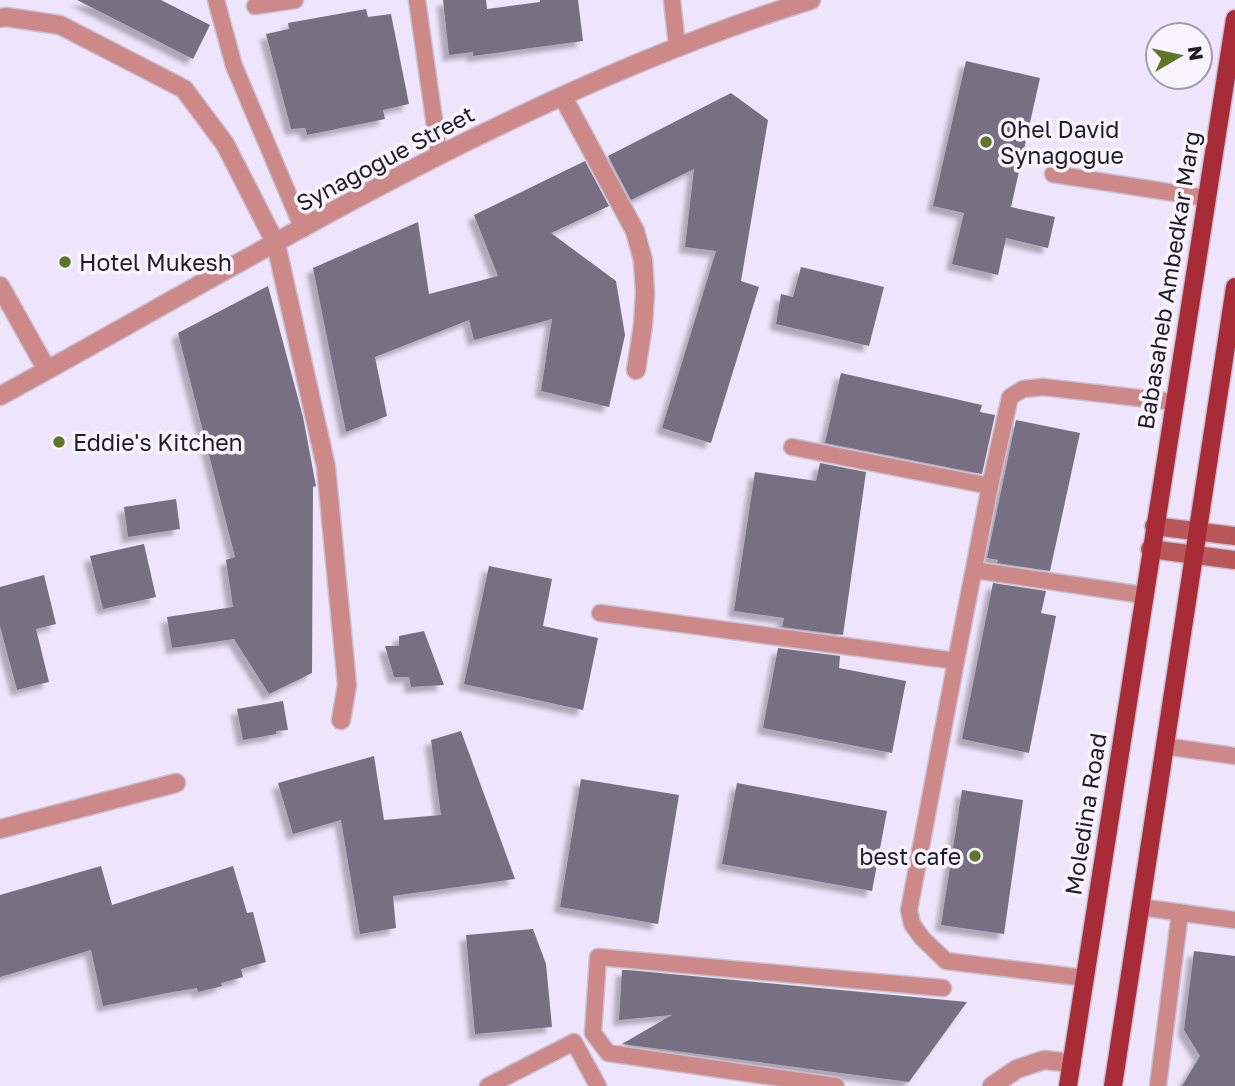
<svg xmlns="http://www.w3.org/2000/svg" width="1235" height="1086" font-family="'Golos Text',sans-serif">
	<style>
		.building { fill: #776f83; filter: url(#shadow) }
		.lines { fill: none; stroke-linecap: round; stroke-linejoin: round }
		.service-casing { stroke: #c9c0d4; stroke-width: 19 }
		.minor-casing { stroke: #c9c0d4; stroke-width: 21 }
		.secondary-casing { stroke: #c9c0d4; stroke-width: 21 }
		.primary-casing { stroke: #c9c0d4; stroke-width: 21 }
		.service { stroke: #cd8987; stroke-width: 16 }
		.minor { stroke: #cd8987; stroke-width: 18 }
		.secondary { stroke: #b95759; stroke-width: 18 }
		.primary { stroke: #a82c37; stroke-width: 18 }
		.poi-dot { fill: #5e7627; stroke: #f8f4fd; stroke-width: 2.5 }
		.labels { text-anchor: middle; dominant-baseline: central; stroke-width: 7; stroke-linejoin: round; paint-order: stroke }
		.poi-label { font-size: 23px; fill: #201c25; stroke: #f8f4fd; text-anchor: start }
		.street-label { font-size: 23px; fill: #201c25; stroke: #f8f4fd }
	</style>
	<defs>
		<filter id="shadow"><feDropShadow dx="-6" dy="6" stdDeviation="2" flood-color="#0004"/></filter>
	</defs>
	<rect width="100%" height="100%" fill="#eee4fb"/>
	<path class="building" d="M 77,0 L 161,0 L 210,25 L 193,59 Z
		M 443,0 L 486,0 L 487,9 L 540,2 L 540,0 L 578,0 L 583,41 L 473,56 L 473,52 L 449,55 Z
		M 366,9 L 368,17 L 391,14 L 409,104 L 383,110 L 385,119 L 307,135 L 305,128 L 291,129 L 266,34 L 289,29 L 288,23 Z
		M 966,61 L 1040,78 L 1011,207 L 1055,217 L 1048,248 L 1006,238 L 998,275 L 952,264 L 964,213 L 933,206 Z
		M 731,93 L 768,120 L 741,281 L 759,287 L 711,443 L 662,428 L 716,251 L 685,247 L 694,169 L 631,200 L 608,156 Z
		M 585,161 L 609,206 L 551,233 L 616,281 L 625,335 L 609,407 L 541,391 L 552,319 L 474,340 L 469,320 L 375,357 L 387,416 L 346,432 L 313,268 L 418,222 L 429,294 L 498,276 L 474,215 Z
		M 801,267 L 884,287 L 869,346 L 776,324 L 781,294 L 793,297 Z
		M 268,286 L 303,417 L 316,486 L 313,487 L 312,673 L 269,694 L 234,639 L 172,648 L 167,617 L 233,607 L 226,560 L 235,557 L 178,333 Z
		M 841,373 L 982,405 L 980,412 L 995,415 L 982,474 L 825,443 Z
		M 1016,420 L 1080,433 L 1050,571 L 997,563 L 998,560 L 987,558 Z
		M 820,463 L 866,472 L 843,635 L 782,627 L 784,618 L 734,611 L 755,472 L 816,481 Z
		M 176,499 L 180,529 L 128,537 L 124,507 Z
		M 144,544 L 156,597 L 103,609 L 90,556 Z
		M 489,566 L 552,579 L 543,626 L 598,638 L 583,710 L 464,684 Z
		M 44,575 L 56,624 L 36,629 L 49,682 L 17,690 L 0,626 L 0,587 Z
		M 993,583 L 1046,591 L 1041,613 L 1056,616 L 1029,753 L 962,739 Z
		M 424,631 L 444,685 L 411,687 L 409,677 L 394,677 L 385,646 L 399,646 L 399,636 Z
		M 778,648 L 840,656 L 839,668 L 906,681 L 892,753 L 763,728 Z
		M 283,701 L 288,730 L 276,731 L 276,734 L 243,740 L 237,709 Z
		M 461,731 L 515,879 L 393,896 L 396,928 L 360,934 L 341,820 L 293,834 L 278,783 L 374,756 L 384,820 L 441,815 L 431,740 Z
		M 581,779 L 679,795 L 658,924 L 560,907 Z
		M 737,783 L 887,811 L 872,891 L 722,864 Z
		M 962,790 L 1023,800 L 1004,934 L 941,925 Z
		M 101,866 L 112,905 L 233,866 L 247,913 L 253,912 L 266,962 L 241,969 L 243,977 L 221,983 L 222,986 L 198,992 L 197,988 L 167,993 L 103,1006 L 91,950 L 0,977 L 0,895 Z
		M 533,929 L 546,964 L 552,1027 L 475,1034 L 466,935 Z
		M 1194,951 L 1235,956 L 1235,1086 L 1182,1086 L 1200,1056 L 1184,1030 Z
		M 622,970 L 628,970 L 967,1002 L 909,1082 L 622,1044 L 672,1015 L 619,1020 Z"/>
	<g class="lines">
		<g class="service-casing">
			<path id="service" d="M 216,0 L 234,66 L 303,229
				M 417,0 L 439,154
				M 672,0 L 677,46
				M 255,6 L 295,0
				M 1053,174 L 1207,198
				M 990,486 L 1010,397 L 1023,389 L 1043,387 L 1174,402
				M 974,570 L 1143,595
				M 600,613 L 956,661 L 990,486 L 792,447
				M 956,661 L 909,910 L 912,924 L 922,938 L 946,961 L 1085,978
				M 1164,746 L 1235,756
				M 1140,907 L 1235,920
				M 488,1086 L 574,1042 L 598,1086
				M 836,1086 L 608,1053 L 593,1033 L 598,957 L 943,988
				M 1158,1086 L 1180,912"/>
		</g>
		<g class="minor-casing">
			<path id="minor" d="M 0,18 L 6,17 L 60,25 L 184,89 L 225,144 L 276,244 L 326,467 L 347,685 L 341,720
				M 563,97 L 635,231 L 643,260 L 645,293 L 643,325 L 636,370
				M 0,286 L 47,370
				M 0,396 C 263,252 522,90 811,0
				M 0,829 L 176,783
				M 992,1086 L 1017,1069 L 1044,1060 L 1072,1063"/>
		</g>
		<g class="secondary-casing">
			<path id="secondary" d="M 1154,526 L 1235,536
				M 1150,549 L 1235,560"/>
		</g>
		<g class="primary-casing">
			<path id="primary" d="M 1068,1086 L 1235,19
				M 1113,1086 L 1235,287"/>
		</g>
		<use href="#service" class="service"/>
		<use href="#minor" class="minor"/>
		<use href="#secondary" class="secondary"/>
		<use href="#primary" class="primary"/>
	</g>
	<g class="poi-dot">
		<circle cx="986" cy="142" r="7"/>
		<circle cx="65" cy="262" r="7"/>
		<circle cx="59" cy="442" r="7"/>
		<circle cx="975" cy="856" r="7"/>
	</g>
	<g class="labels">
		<g class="poi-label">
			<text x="1000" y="129">Ohel David<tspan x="1000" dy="26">Synagogue</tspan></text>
			<text x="79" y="262">Hotel Mukesh</text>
			<text x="73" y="442">Eddie's Kitchen</text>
			<text x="961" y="856" text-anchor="end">best cafe</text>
		</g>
		<g class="street-label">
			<text transform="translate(385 158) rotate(-28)">Synagogue Street</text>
			<text transform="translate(1168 280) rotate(-81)">Babasaheb Ambedkar Marg</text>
			<text transform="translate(1085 814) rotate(-81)">Moledina Road</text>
		</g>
	</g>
	<g transform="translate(1179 56) rotate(81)"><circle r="33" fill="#f8f4fd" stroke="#a29ea7" stroke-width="2"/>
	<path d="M0-5L12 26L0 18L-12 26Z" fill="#5e7627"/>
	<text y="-10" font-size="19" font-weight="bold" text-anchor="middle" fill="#201c25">N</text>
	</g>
</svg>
